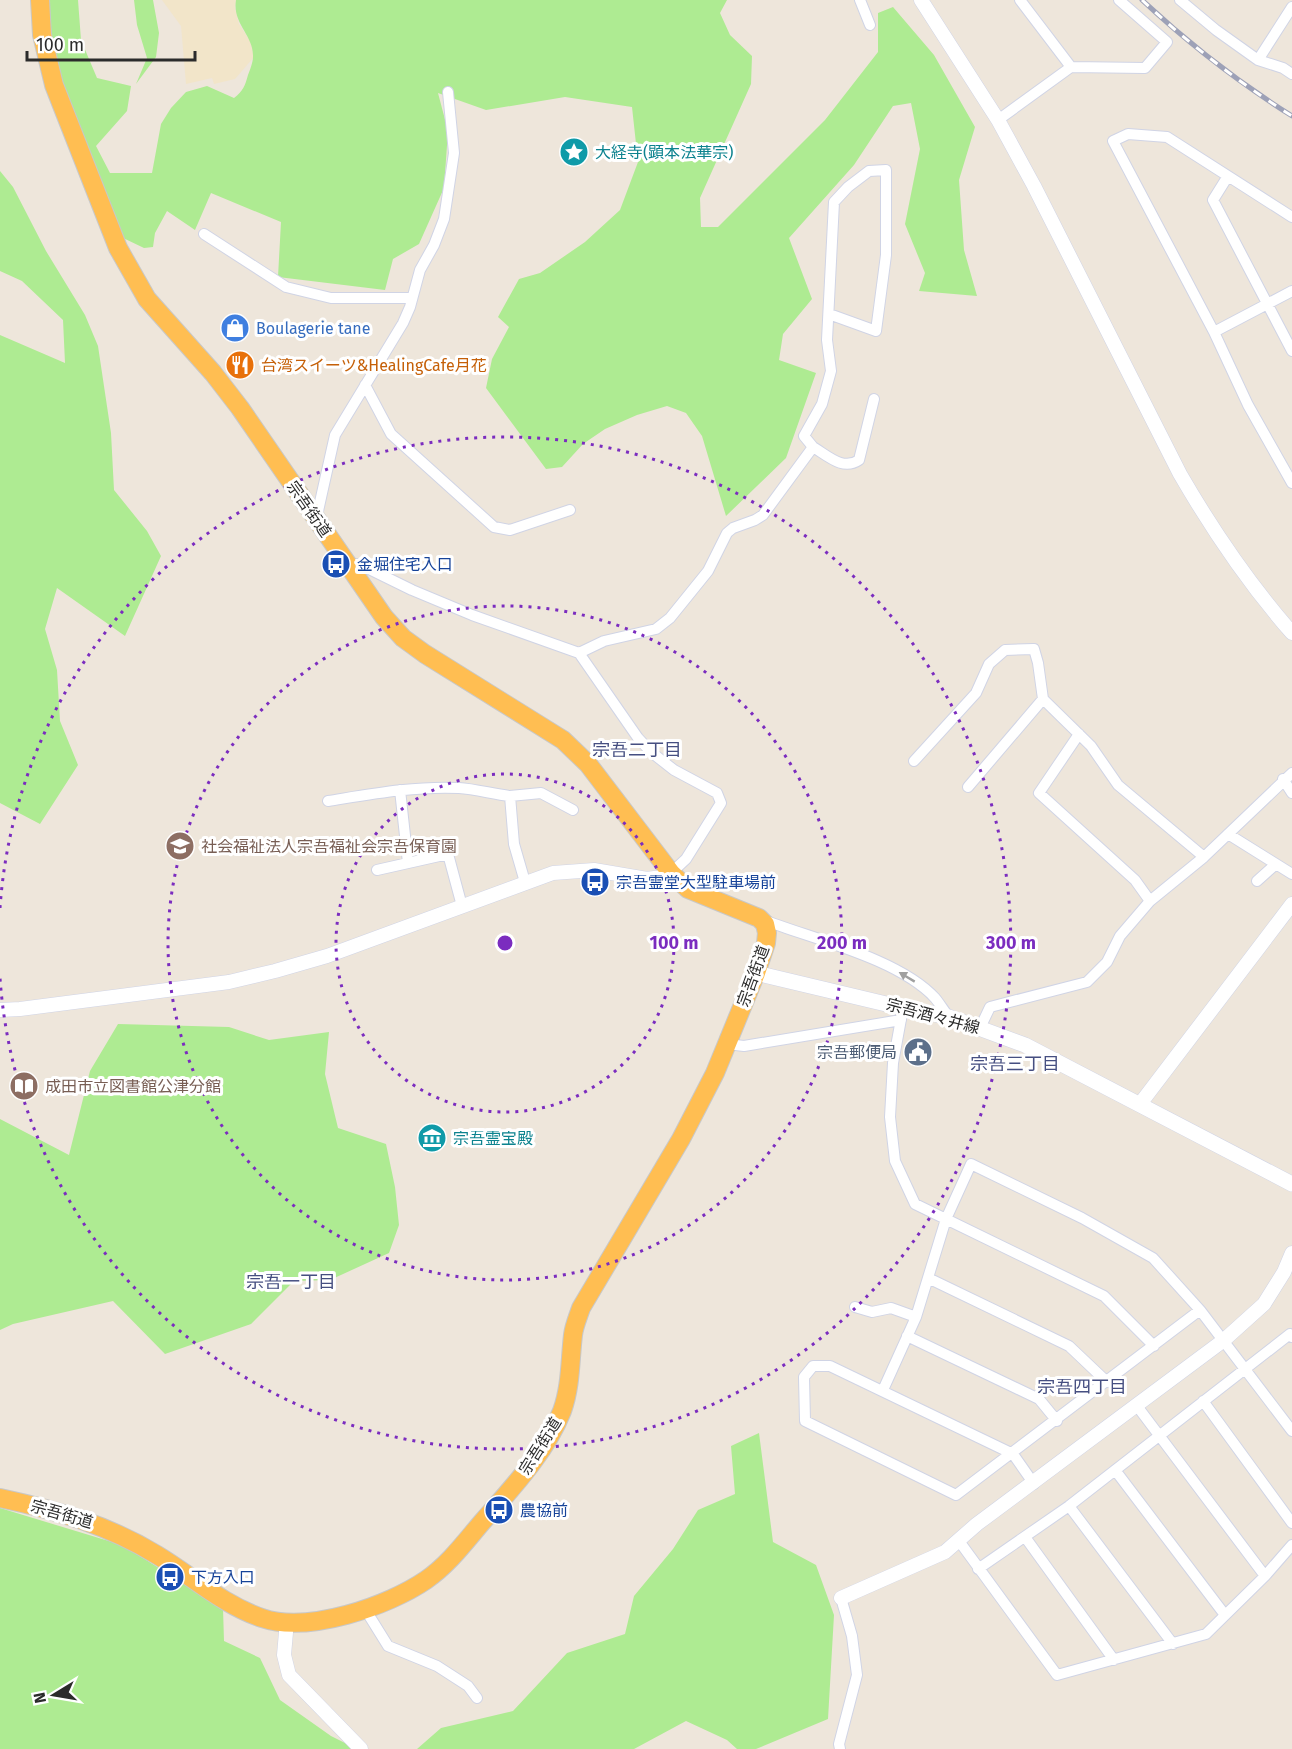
<svg xmlns="http://www.w3.org/2000/svg" width="1292" height="1749" font-family="'Fira Sans','Noto Sans JP',sans-serif">
	<style>
		.education { fill: #f2e5c9 }
		.green { fill: #aeeb92 }
		.lines { fill: none; stroke-linecap: round; stroke-linejoin: round }
		.minor-casing { stroke: #d0d4e5; stroke-width: 12 }
		.tertiary-casing { stroke: #d0d4e5; stroke-width: 15 }
		.secondary-casing { stroke: #d0d4e5; stroke-width: 16 }
		.trunk-casing { stroke: #c8c8c8; stroke-width: 20 }
		.minor { stroke: #fff; stroke-width: 10 }
		.tertiary { stroke: #fff; stroke-width: 14 }
		.secondary { stroke: #fff; stroke-width: 15 }
		.trunk { stroke: #ffbe52; stroke-width: 18 }
		.rail-casing { stroke: #9da1b7; stroke-width: 5 }
		.rail { stroke: #fff; stroke-width: 3; stroke-dasharray: 9; stroke-linecap: butt }
		.oneway { fill: #a0a0a0 }
		.ring { fill: none; stroke: #7b2cbf; stroke-width: 3; stroke-dasharray: 3 6 }
		.labels { text-anchor: middle; dominant-baseline: central; stroke-width: 6; stroke-linejoin: round; paint-order: stroke }
		.culture-label { font-size: 16px; fill: #0d838f; stroke: #fff; text-anchor: start }
		.shop-label { font-size: 16px; fill: #366cbe; stroke: #fff; text-anchor: start }
		.food-label { font-size: 16px; fill: #c56008; stroke: #fff; text-anchor: start }
		.street-label { font-size: 16px; fill: #2b2b2b; stroke: #fff }
		.transit-label { font-size: 16px; fill: #164399; stroke: #fff; text-anchor: start }
		.education-label { font-size: 16px; fill: #785e54; stroke: #fff; text-anchor: start }
		.service-label { font-size: 16px; fill: #4e5e75; stroke: #fff; text-anchor: end }
		.neighbourhood-label { font-size: 18px; fill: #464f81; stroke: #fff }
		.centre { fill: #7b2cbf; stroke: #fff; stroke-width: 3 }
		.ring-label { font-size: 18px; text-anchor: middle; font-weight: bold; fill: #7b2cbf; stroke: #fff; stroke-width: 6; stroke-linejoin: round; paint-order: stroke }
	</style>
	<rect width="100%" height="100%" fill="#eee6db"/>
	<path class="education" d="M 162,0 L 236,0 L 235,8 L 239,24 L 250,41 L 254,57 L 235,79 L 214,84 L 212,78 L 186,84 L 181,26 Z"/>
	<path class="green" d="M 46,0 L 78,0 L 81,40 L 97,78 L 131,86 L 127,111 L 96,146 L 110,173 L 152,173 L 161,124 L 171,108 L 186,92 L 207,86 L 234,98 C 243,91 245,86 248,75 C 250,70 253,62 253,57 C 254,35 232,24 236,0 L 727,0 L 720,13 L 730,35 L 752,56 L 751,84 L 700,198 L 701,227 L 718,227 L 825,120 L 878,52 L 878,13 L 893,7 L 934,55 L 975,127 L 959,180 L 964,250 L 977,296 L 919,291 L 925,273 L 905,224 L 920,149 L 911,103 L 893,106 L 854,165 L 789,238 L 812,299 L 783,334 L 779,360 L 816,373 L 786,458 L 726,516 L 702,436 L 686,413 L 667,406 L 637,415 L 605,429 L 583,444 L 562,467 L 546,469 L 486,388 L 492,359 L 509,327 L 498,317 L 519,279 L 540,273 L 585,242 L 620,210 L 638,162 L 632,107 L 565,97 L 486,110 L 438,93 L 448,131 L 444,188 L 419,244 L 393,259 L 385,290 L 278,277 L 281,222 L 211,193 L 195,230 L 167,211 L 155,233 L 153,247 L 144,248 L 121,237 L 53,59 Z
		M 134,0 L 153,0 L 159,33 L 156,57 L 136,84 L 147,58 L 137,25 Z
		M 0,171 L 13,187 L 46,251 L 85,315 L 98,346 L 111,433 L 114,490 L 147,531 L 161,556 L 125,636 L 57,588 L 45,629 L 57,670 L 60,721 L 78,765 L 40,824 L 0,803 L 0,335 L 65,363 L 63,320 L 22,281 L 0,271 Z
		M 118,1024 L 229,1027 L 269,1040 L 329,1032 L 325,1074 L 338,1128 L 386,1144 L 395,1187 L 399,1225 L 389,1253 L 330,1280 L 294,1281 L 251,1324 L 165,1354 L 113,1301 L 13,1324 L 0,1330 L 0,1119 L 69,1155 L 90,1071 Z
		M 759,1433 L 773,1542 L 816,1565 L 834,1615 L 828,1719 L 756,1749 L 737,1749 L 727,1740 L 686,1721 L 634,1749 L 417,1749 L 441,1728 L 513,1711 L 567,1653 L 625,1634 L 634,1596 L 673,1549 L 698,1510 L 735,1494 L 731,1446 Z
		M 0,1508 L 122,1545 L 223,1608 L 224,1641 L 260,1658 L 280,1700 L 331,1736 L 357,1749 L 0,1749 Z"/>
	<g class="lines">
		<g class="minor-casing">
			<path id="minor" d="M 860,0 L 870,25
				M 1020,0 L 1071,67
				M 1180,0 L 1216,30 L 1258,60 L 1283,68 L 1292,74
				M 1258,60 L 1292,7
				M 998,120 L 1071,67 L 1145,68 L 1167,42 L 1119,0
				M 1228,176 L 1213,200 L 1292,351
				M 1292,217 L 1167,137 L 1128,134 L 1113,141 L 1214,332 L 1248,405 L 1292,483
				M 204,234 L 286,287 L 331,298 L 412,298
				M 1214,332 L 1292,291
				M 365,385 L 391,434 L 494,527 L 510,530 L 570,510
				M 813,447 C 828,456 843,471 859,460 L 874,399
				M 316,520 L 335,435 L 403,323 L 410,307 L 420,270 L 434,245 L 444,219 L 454,153 L 448,92
				M 350,568 L 355,564 L 359,564 L 412,590 L 472,615 L 579,653 L 638,738 L 651,752 L 674,770 L 717,793 L 721,803 L 686,859 L 671,873
				M 579,653 L 604,641 L 656,629 L 670,618 L 708,571 L 727,533 L 733,528 L 755,520 L 763,515 L 813,447 L 804,436 L 822,404 L 831,371 L 827,340 L 834,202 L 848,187 L 869,171 L 886,170 L 886,255 L 876,331 L 829,314
				M 1079,734 L 1039,793 L 1135,880 L 1150,901
				M 914,761 L 976,693 L 989,664 L 1005,650 L 1034,649 L 1038,663 L 1043,699 L 1091,746 L 1118,785 L 1204,857
				M 1283,779 L 1292,793
				M 968,787 L 1043,699
				M 400,790 L 408,863
				M 510,796 L 541,793 L 573,810
				M 328,801 C 372,794 414,786 459,788 C 475,789 493,794 510,796 L 514,844 L 525,882
				M 1228,834 L 1292,874
				M 377,870 L 448,854 L 462,906
				M 1257,881 L 1276,864
				M 761,919 C 812,939 898,958 935,998 C 940,1004 944,1011 949,1017
				M 903,1008 L 893,1063 L 890,1117 L 895,1161 L 915,1204 L 1104,1296 L 1154,1346
				M 980,1028 L 990,1007 L 1087,982 L 1107,962 L 1120,936 L 1150,901 L 1204,857 L 1292,773
				M 727,1044 L 744,1046 L 901,1020
				M 928,1278 L 1069,1346 L 1107,1382
				M 855,1307 L 872,1312 L 891,1308 L 916,1317
				M 907,1336 L 1039,1399 L 1057,1421
				M 883,1390 L 916,1317 L 946,1219 L 971,1164 L 1082,1218 L 1153,1258 L 1200,1310 L 1292,1431
				M 1203,1401 L 1292,1523
				M 1137,1406 L 1265,1576
				M 1115,1470 L 1225,1615
				M 1034,1484 L 1013,1454 L 830,1366 L 813,1366 L 804,1377 L 805,1421 L 956,1495 L 1200,1310
				M 1069,1506 L 1173,1644
				M 1025,1537 L 1114,1660
				M 959,1541 L 1057,1675 L 1206,1634 L 1265,1576 L 1292,1545
				M 978,1569 L 1069,1506 L 1290,1334 L 1292,1337
				M 365,1609 L 388,1646 L 437,1666 L 468,1686 L 477,1698
				M 840,1749 L 839,1744 L 857,1675 L 852,1636 L 841,1598"/>
		</g>
		<g class="tertiary-casing">
			<path id="tertiary" d="M 921,0 L 998,120 L 1034,186 L 1180,474 C 1213,531 1249,584 1292,633
				M 0,1010 L 20,1009 L 229,982 L 275,971 L 327,956 L 553,873 L 594,870 L 647,879 L 662,877 L 671,873
				M 1140,1104 L 1292,904
				M 841,1598 L 945,1552 L 977,1524 L 1224,1340 L 1264,1304 L 1284,1272 L 1292,1253
				M 287,1621 L 284,1655 L 289,1675 L 361,1749"/>
		</g>
		<g class="secondary-casing">
			<path id="secondary" d="M 756,973 L 903,1008 L 949,1017 L 1025,1045 L 1292,1184"/>
		</g>
		<g class="trunk-casing">
			<path id="trunk" d="M 0,1498 C 56,1510 108,1525 157,1555 C 192,1576 223,1605 262,1618 C 308,1634 388,1606 426,1580 C 449,1564 465,1542 483,1521 C 512,1488 546,1452 562,1411 C 571,1386 570,1360 573,1335 C 574,1326 578,1317 581,1308 L 681,1139 L 715,1073 L 756,973 L 766,943 L 767,933 L 765,924 L 759,918 L 688,889 L 671,873 L 588,764 L 563,740 L 425,654 L 403,638 L 384,617 L 240,408 L 213,373 L 147,299 L 118,248 L 54,85 L 42,35 L 40,0"/>
		</g>
		<use href="#minor" class="minor"/>
		<use href="#tertiary" class="tertiary"/>
		<use href="#secondary" class="secondary"/>
		<use href="#trunk" class="trunk"/>
		<g class="rail-casing">
			<path id="rail" d="M 1142,0 C 1188,43 1238,82 1292,116"/>
		</g>
		<use href="#rail" class="rail"/>
	</g>
	<defs><path id="oneway-solid" d="M-6-.8H1V-3.2L6.5 0L1 3.2V.8H-6Z" transform="scale(1.5)"/></defs>
	<use class="oneway" href="#oneway-solid" transform="translate(907 977) rotate(-149)"/>
	<g class="ring">
		<circle cx="505" cy="943" r="169"/>
		<circle cx="505" cy="943" r="337"/>
		<path d="M0 908A506 506 0 1 1 0 978"/>
	</g>
	<defs>
		<g id="sight-disc" transform="scale(1.5)"><circle r="9.5" fill="#0f9aa8" stroke="#fff"/><path d="M0-6L1.8-2.2L6-1.7L2.9 1.2L3.7 5.4L0 3.3L-3.7 5.4L-2.9 1.2L-6-1.7L-1.8-2.2Z" fill="#fff"/></g>
		<g id="shop-disc" transform="scale(1.5)"><circle r="9.5" fill="#3f7fe0" stroke="#fff"/><path d="M-5-2.5h2.3a2.7 3.5 0 0 1 5.4 0H5L5.5 6h-11ZM-1.5-2.5h3a1.5 2.3 0 0 0-3 0Z" fill="#fff"/></g>
		<g id="restaurant-disc" transform="scale(1.5)"><circle r="9.5" fill="#e8710a" stroke="#fff"/><path d="M-5-6h1v4h1v-4h1v4h1v-4h1v5L-1.5 .5V6h-2V.5L-5-1ZM5-6V6H3V1.5H1.5Q1.5-4 5-6Z" fill="#fff"/></g>
		<g id="bus-disc" transform="scale(1.5)"><circle r="9.5" fill="#1a4fb4" stroke="#fff"/><path d="M-5-6H5V4H4V6H2V4H-2V6H-4V4H-5ZM-3.5-4V0h7V-4ZM-3.5 1.2v1.5H-2V1.2ZM2 1.2v1.5H3.5V1.2Z" fill="#fff"/></g>
		<g id="school-disc" transform="scale(1.5)"><circle r="9.5" fill="#8d6e63" stroke="#fff"/><path d="M0-5L7-2L0 1L-7-2ZM-4 1L0 2.5L4 1V4Q0 6-4 4Z" fill="#fff"/></g>
		<g id="civic-disc" transform="scale(1.5)"><circle r="9.5" fill="#5c6f8a" stroke="#fff"/><path d="M-.6-6.5H3V-4.5H.6V-3L4-1V1h2V6H-6V1h2V-1L-.6-3ZM-1.2 2.5V6h2.4V2.5Z" fill="#fff"/></g>
		<g id="library-disc" transform="scale(1.5)"><circle r="9.5" fill="#8d6e63" stroke="#fff"/><path d="M-6-4Q-3-5.5-.7-3.5V5Q-3 3-6 4ZM6-4Q3-5.5 .7-3.5V5Q3 3 6 4Z" fill="#fff"/></g>
		<g id="museum-disc" transform="scale(1.5)"><circle r="9.5" fill="#0f9aa8" stroke="#fff"/><path d="M0-6L6-3V-2H-6V-3ZM-5-1h2V3h-2ZM-1-1h2V3h-2ZM3-1h2V3H3ZM-6 4H6V6H-6Z" fill="#fff"/></g>
	</defs>
	<g fill-rule="evenodd">
		<use href="#sight-disc" x="574" y="152"/>
		<use href="#shop-disc" x="235" y="328"/>
		<use href="#restaurant-disc" x="240" y="365"/>
		<use href="#bus-disc" x="336" y="564"/>
		<use href="#school-disc" x="180" y="846"/>
		<use href="#bus-disc" x="595" y="882"/>
		<use href="#civic-disc" x="918" y="1052"/>
		<use href="#library-disc" x="24" y="1086"/>
		<use href="#museum-disc" x="432" y="1138"/>
		<use href="#bus-disc" x="499" y="1510"/>
		<use href="#bus-disc" x="170" y="1577"/>
	</g>
	<g class="labels">
		<g class="culture-label">
			<text x="595" y="152">大経寺(顕本法華宗)</text>
			<text x="453" y="1138">宗吾霊宝殿</text>
		</g>
		<g class="shop-label">
			<text x="256" y="328">Boulagerie tane</text>
		</g>
		<g class="food-label">
			<text x="261" y="365">台湾スイーツ&amp;HealingCafe月花</text>
		</g>
		<g class="street-label">
			<text transform="translate(309 509) rotate(55)">宗吾街道</text>
			<text transform="translate(753 976) rotate(-70)">宗吾街道</text>
			<text transform="translate(933 1016) rotate(15)">宗吾酒々井線</text>
			<text transform="translate(540 1446) rotate(-58)">宗吾街道</text>
			<text transform="translate(62 1514) rotate(16)">宗吾街道</text>
		</g>
		<g class="transit-label">
			<text x="357" y="564">金堀住宅入口</text>
			<text x="616" y="882">宗吾霊堂大型駐車場前</text>
			<text x="520" y="1510">農協前</text>
			<text x="191" y="1577">下方入口</text>
		</g>
		<g class="education-label">
			<text x="201" y="846">社会福祉法人宗吾福祉会宗吾保育園</text>
			<text x="45" y="1086">成田市立図書館公津分館</text>
		</g>
		<g class="service-label">
			<text x="897" y="1052">宗吾郵便局</text>
		</g>
		<g class="neighbourhood-label">
			<text x="637" y="750">宗吾二丁目</text>
			<text x="1015" y="1064">宗吾三丁目</text>
			<text x="291" y="1282">宗吾一丁目</text>
			<text x="1082" y="1387">宗吾四丁目</text>
		</g>
	</g>
	<circle cx="505" cy="943" r="9" class="centre"/>
	<g class="ring-label">
		<text x="674" y="949">100 m</text>
		<text x="842" y="949">200 m</text>
		<text x="1011" y="949">300 m</text>
	</g>
	<g transform="translate(54 1695) rotate(259)" stroke="#ffffff" stroke-width="4.5" paint-order="stroke">
	<path d="M0-4.5L10 22L0 15L-10 22Z" fill="#2b2b2b"/>
	<text y="-9" font-size="16" font-weight="bold" text-anchor="middle" fill="#2b2b2b">N</text>
	</g>
	<path d="M27 51v9h168v-9" fill="none" stroke="#2b2b2b" stroke-width="3"/>
	<text x="36" y="51" font-size="18" fill="#2b2b2b" stroke="#ffffff" stroke-width="4.5" paint-order="stroke">100 m</text>
</svg>
